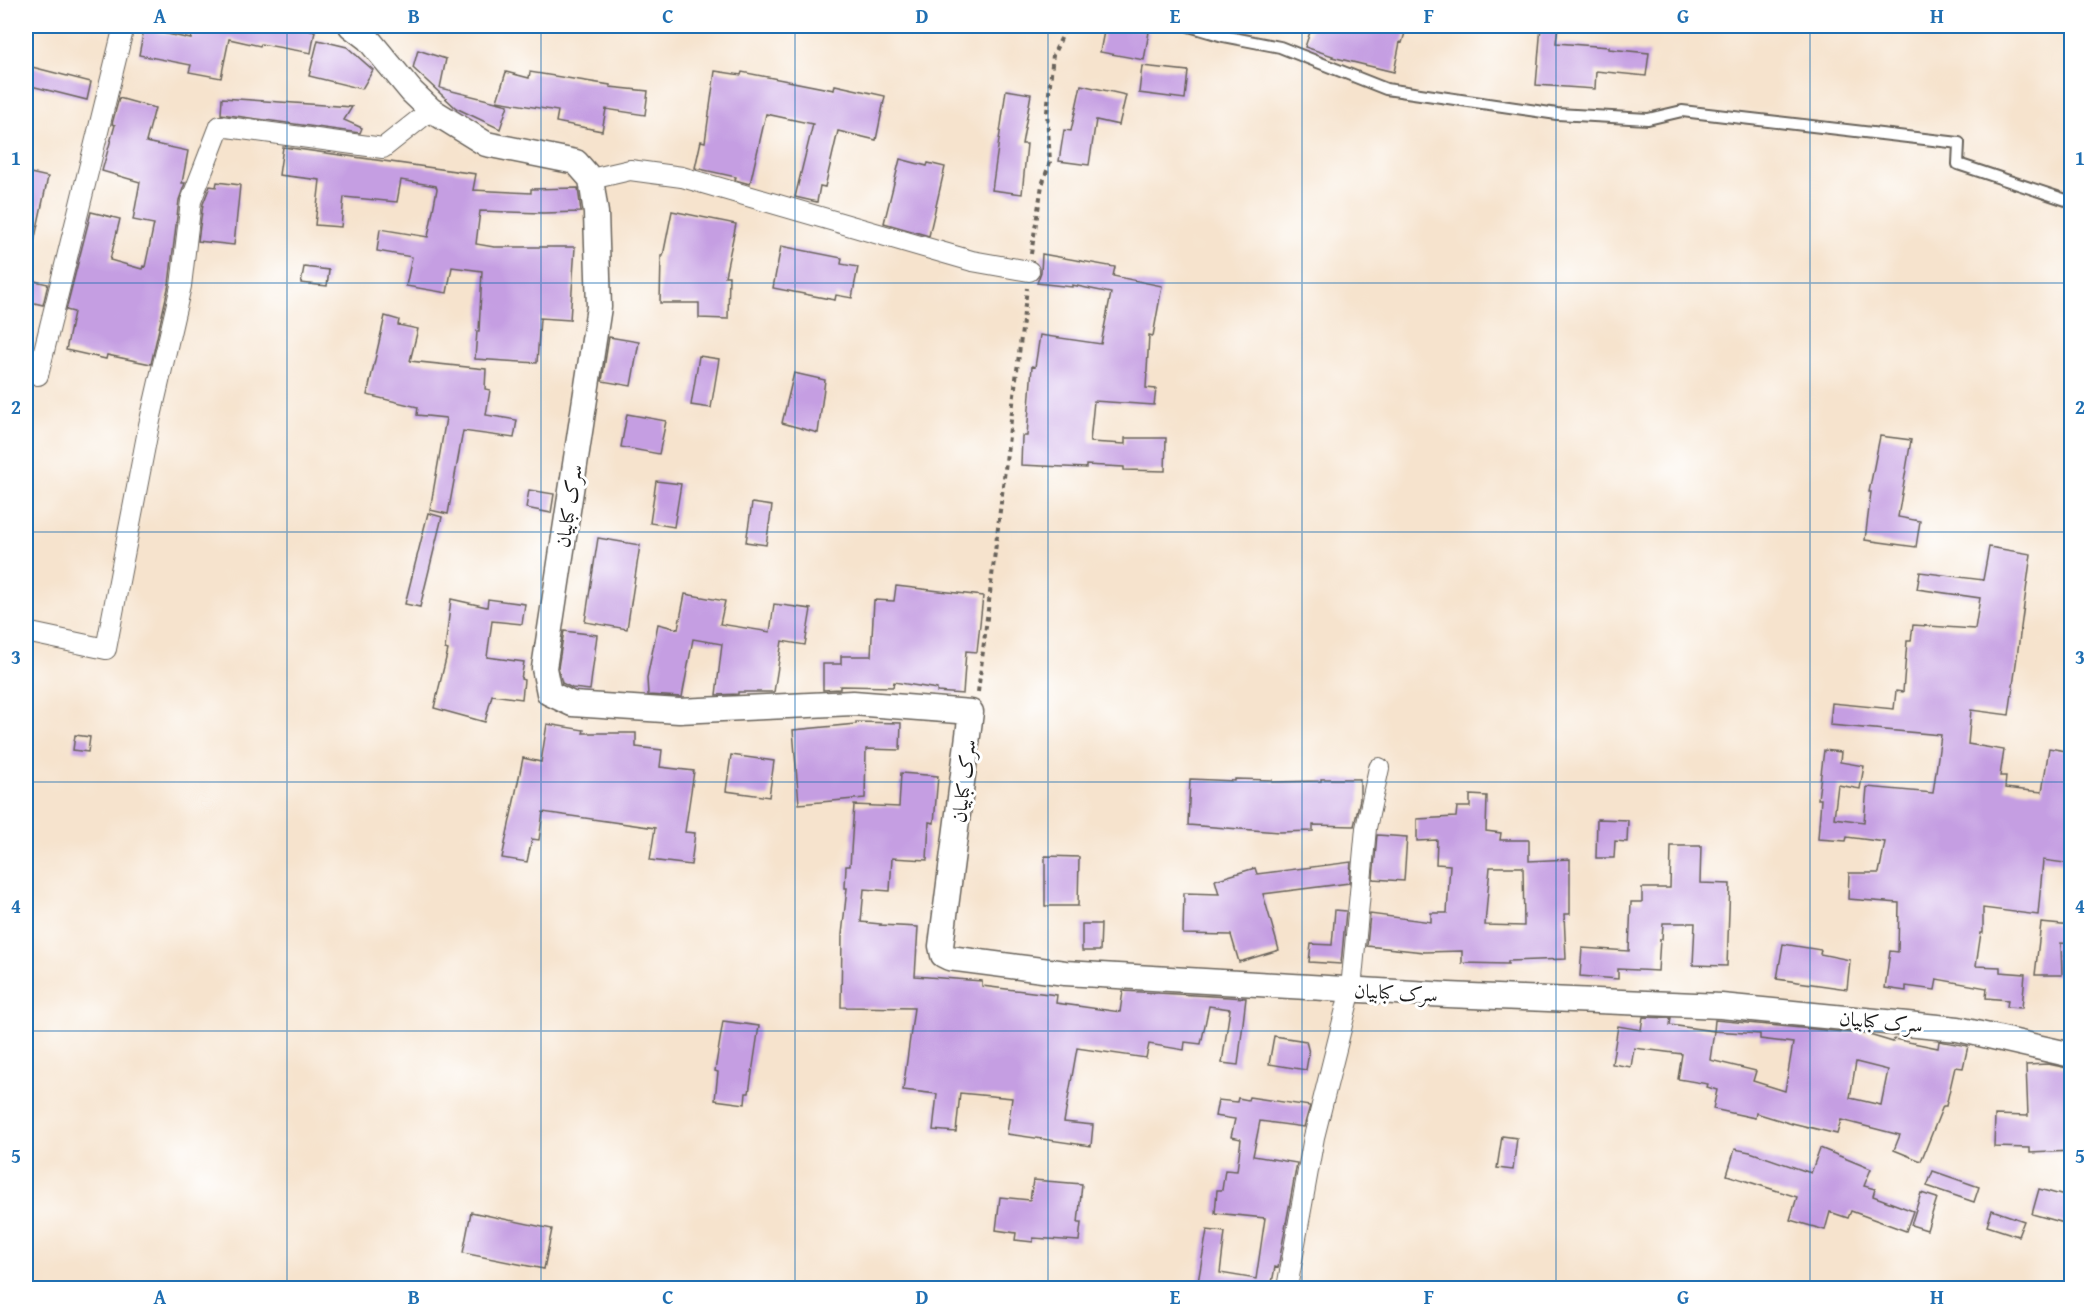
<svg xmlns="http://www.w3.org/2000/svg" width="2097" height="1314" font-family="'Gentium Book Plus',Amiri,serif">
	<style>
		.building { fill: #c59ee2; fill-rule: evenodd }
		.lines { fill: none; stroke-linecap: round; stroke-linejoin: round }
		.service-casing { stroke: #68625a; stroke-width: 14 }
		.minor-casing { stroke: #68625a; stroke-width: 22 }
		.tertiary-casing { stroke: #68625a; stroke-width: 27 }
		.path { stroke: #68625a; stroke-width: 4; stroke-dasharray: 4.5 4.5; stroke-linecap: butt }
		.service { stroke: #fff; stroke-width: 10 }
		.minor { stroke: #fff; stroke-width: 20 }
		.tertiary { stroke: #fff; stroke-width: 24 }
		.grid { fill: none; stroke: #1f6fb2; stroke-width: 1.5; stroke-opacity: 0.55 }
		.labels { text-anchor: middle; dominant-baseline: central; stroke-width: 6; stroke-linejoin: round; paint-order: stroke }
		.street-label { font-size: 20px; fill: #1c1c1c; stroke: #fff }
		.neatline { fill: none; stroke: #1f6fb2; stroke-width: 2 }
		.grid-label { font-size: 20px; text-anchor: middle; font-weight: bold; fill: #1f6fb2 }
	</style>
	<rect width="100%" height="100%" fill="#fff"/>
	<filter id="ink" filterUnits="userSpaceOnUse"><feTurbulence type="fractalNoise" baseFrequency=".0167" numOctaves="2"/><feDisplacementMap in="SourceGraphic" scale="12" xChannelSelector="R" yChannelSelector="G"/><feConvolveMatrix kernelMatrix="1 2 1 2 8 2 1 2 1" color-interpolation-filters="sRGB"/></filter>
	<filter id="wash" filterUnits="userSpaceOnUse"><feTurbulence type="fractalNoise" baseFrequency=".008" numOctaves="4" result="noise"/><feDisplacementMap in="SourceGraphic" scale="24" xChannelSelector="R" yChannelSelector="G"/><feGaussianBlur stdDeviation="1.35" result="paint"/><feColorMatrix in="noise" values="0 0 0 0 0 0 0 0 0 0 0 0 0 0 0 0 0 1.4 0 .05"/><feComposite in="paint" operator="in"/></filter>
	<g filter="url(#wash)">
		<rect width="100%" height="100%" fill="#f6e3cd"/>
		<g id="blocks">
			<path class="building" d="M 194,26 L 287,26 L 315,31 L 311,53 L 261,44 L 260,46 L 229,39 L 221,78 L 189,72 L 191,65 L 139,55 L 144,29 L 191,39 Z
				M 1105,26 L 1149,32 L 1144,60 L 1100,52 Z
				M 1312,26 L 1407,26 L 1402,43 L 1400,42 L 1394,72 L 1332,57 L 1333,56 L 1305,47 Z
				M 1541,26 L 1558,26 L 1556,43 L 1609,47 L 1609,49 L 1649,53 L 1646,76 L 1596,71 L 1595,89 L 1536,85 Z
				M 318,40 L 347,47 L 373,70 L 362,89 L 309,76 Z
				M 418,50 L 446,59 L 440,88 L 508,105 L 500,129 L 456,108 L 413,68 Z
				M 1142,66 L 1188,71 L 1185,99 L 1139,93 Z
				M 32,67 L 91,82 L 87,100 L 27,85 Z
				M 715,71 L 741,75 L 742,72 L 834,90 L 835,85 L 885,96 L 876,140 L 838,131 L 825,187 L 820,186 L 817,202 L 795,197 L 813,124 L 766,114 L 750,184 L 735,180 L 736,177 L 695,168 L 701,141 L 705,142 Z
				M 506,72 L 529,78 L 530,72 L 610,85 L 610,87 L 648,91 L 645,115 L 606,109 L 602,131 L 556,122 L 558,111 L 497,101 Z
				M 1081,85 L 1126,95 L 1119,125 L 1096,120 L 1089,165 L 1059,161 L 1064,130 L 1071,131 Z
				M 1006,90 L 1031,94 L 1022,144 L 1027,144 L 1022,194 L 992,190 Z
				M 119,98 L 155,108 L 146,142 L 188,151 L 182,183 L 185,183 L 179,200 L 169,284 L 151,364 L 107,355 L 106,359 L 66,350 L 74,312 L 66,310 L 91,212 L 120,219 L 110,260 L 142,269 L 143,266 L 145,267 L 154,224 L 133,220 L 140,182 L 102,171 L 115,125 L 112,124 Z
				M 222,98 L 352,107 L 344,120 L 362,128 L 360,133 L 221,114 Z
				M 283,147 L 476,174 L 473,190 L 531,193 L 531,189 L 578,188 L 581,212 L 543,213 L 480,211 L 476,244 L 494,247 L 575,247 L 570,320 L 540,318 L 537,363 L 475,359 L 477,331 L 479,331 L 482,271 L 452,267 L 447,293 L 406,286 L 412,257 L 377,251 L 380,229 L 428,237 L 437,189 L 436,186 L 401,180 L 397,202 L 344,197 L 341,227 L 315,225 L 320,180 L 279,175 Z
				M 900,159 L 927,166 L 928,163 L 945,167 L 929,236 L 884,223 Z
				M 26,172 L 48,177 L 33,247 L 26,247 Z
				M 217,182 L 240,185 L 234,245 L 198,241 L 203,204 L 210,186 L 216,187 Z
				M 672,211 L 736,224 L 725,276 L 729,276 L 728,319 L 699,318 L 699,303 L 660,303 L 661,256 L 663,256 Z
				M 781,246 L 842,258 L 841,264 L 858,267 L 852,298 L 836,295 L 835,300 L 773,288 Z
				M 1042,254 L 1115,267 L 1113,276 L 1162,286 L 1153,336 L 1149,335 L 1146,388 L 1156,389 L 1154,405 L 1094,401 L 1090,442 L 1125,444 L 1125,438 L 1166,438 L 1165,471 L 1124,470 L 1124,467 L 1086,465 L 1086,468 L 1021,465 L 1022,436 L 1027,436 L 1032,366 L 1035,367 L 1040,335 L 1101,344 L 1111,293 L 1072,285 L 1072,287 L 1037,283 L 1041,272 Z
				M 304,267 L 329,270 L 327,286 L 301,283 Z
				M 26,279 L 48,284 L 43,305 L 26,301 Z
				M 385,316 L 399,320 L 398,325 L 418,329 L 410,361 L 486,369 L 485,389 L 490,390 L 486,415 L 517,420 L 514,438 L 463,431 L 448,514 L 430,510 L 446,418 L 417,415 L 418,407 L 367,395 Z
				M 609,337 L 639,342 L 631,386 L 602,381 Z
				M 699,356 L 719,359 L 711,408 L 691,405 Z
				M 794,373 L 825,380 L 818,433 L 782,423 Z
				M 627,414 L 666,421 L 659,454 L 621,447 Z
				M 1880,436 L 1911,440 L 1898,517 L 1920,521 L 1916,547 L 1865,540 L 1871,492 L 1869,492 Z
				M 656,481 L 681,484 L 674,527 L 650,523 Z
				M 529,490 L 554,494 L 551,513 L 526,508 Z
				M 752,503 L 772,506 L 766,545 L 746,542 Z
				M 428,513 L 442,517 L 420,607 L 405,604 Z
				M 598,538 L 640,545 L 627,629 L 585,622 Z
				M 1989,547 L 2031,554 L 2009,715 L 1971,710 L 1968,744 L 2004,750 L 2000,776 L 2006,776 L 2005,788 L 2042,792 L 2049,748 L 2072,752 L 2072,807 L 2067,836 L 2072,837 L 2072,864 L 2043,860 L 2038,915 L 1983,908 L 1983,933 L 1981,933 L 1976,966 L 2000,967 L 2000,972 L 2025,974 L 2022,1008 L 2007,1007 L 2008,1000 L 1986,998 L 1987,988 L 1937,979 L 1935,990 L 1906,986 L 1906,991 L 1885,988 L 1890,951 L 1898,952 L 1899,903 L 1848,899 L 1849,873 L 1879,873 L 1885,842 L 1847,837 L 1846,841 L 1818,839 L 1821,799 L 1818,799 L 1824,750 L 1841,752 L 1840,762 L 1864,766 L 1860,789 L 1838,785 L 1834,818 L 1864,822 L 1867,787 L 1933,793 L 1941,735 L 1830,725 L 1832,703 L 1894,709 L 1896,691 L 1903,692 L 1907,641 L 1911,641 L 1913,625 L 1975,629 L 1980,598 L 1917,589 L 1920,572 L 1983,580 Z
				M 896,586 L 983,596 L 977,652 L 966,651 L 963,694 L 937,692 L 937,689 L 894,682 L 893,687 L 840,686 L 840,689 L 823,690 L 823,664 L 841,664 L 841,656 L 871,656 L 874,600 L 894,601 Z
				M 685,594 L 725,601 L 720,624 L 770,632 L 774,604 L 811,609 L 805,645 L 782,641 L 774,692 L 738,692 L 738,694 L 716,695 L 722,644 L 693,639 L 682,697 L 648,695 L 647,678 L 658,624 L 678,629 Z
				M 451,599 L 487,607 L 488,599 L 525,604 L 522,624 L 492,621 L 487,657 L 524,662 L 521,679 L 524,680 L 522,699 L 492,695 L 485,722 L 434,708 L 448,650 L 445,649 Z
				M 564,631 L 597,635 L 590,690 L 572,688 L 562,683 L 558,668 Z
				M 856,722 L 901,723 L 900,750 L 866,749 L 865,798 L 799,804 L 793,730 L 856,724 Z
				M 547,724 L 584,730 L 583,733 L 636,733 L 636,747 L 662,750 L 660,767 L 694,771 L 685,832 L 695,833 L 691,865 L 650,860 L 655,828 L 543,812 L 539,840 L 532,839 L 527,862 L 502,858 L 523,758 L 541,762 Z
				M 75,735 L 90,737 L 88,752 L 73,750 Z
				M 731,755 L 774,761 L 769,797 L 726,791 Z
				M 901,773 L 938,776 L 934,823 L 929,822 L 927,860 L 892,858 L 890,891 L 864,889 L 861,922 L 881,924 L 880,925 L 918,927 L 915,976 L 982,981 L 982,986 L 1057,995 L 1056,1003 L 1120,1012 L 1123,991 L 1246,998 L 1238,1065 L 1222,1063 L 1230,1009 L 1209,1006 L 1201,1044 L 1185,1042 L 1184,1050 L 1149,1044 L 1146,1058 L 1077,1048 L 1064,1122 L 1093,1125 L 1091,1146 L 1007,1134 L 1012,1098 L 960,1093 L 956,1132 L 933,1130 L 937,1094 L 903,1090 L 914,1008 L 841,1007 L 842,935 L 847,888 L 845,888 L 846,866 L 850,866 L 854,805 L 899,807 Z
				M 1190,779 L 1235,781 L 1235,779 L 1272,780 L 1272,782 L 1321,781 L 1321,779 L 1360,779 L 1360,799 L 1354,826 L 1313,825 L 1313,831 L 1279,832 L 1188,825 Z
				M 1470,795 L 1487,796 L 1486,831 L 1501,833 L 1500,840 L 1529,840 L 1529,861 L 1570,859 L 1570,914 L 1564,914 L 1566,959 L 1508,961 L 1508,964 L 1462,963 L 1462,951 L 1424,952 L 1367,946 L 1370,914 L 1431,922 L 1431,913 L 1447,913 L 1450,865 L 1436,864 L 1437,840 L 1417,841 L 1417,819 L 1456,817 L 1457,807 L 1470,807 ZM 1490,867 L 1523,867 L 1524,926 L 1485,925 Z
				M 1597,819 L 1628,820 L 1627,842 L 1615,841 L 1614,858 L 1596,858 Z
				M 1377,835 L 1407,837 L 1404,881 L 1373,879 Z
				M 1671,846 L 1701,846 L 1700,883 L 1730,884 L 1727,966 L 1693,965 L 1695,923 L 1663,923 L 1662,939 L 1660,939 L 1658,971 L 1618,969 L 1618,979 L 1580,976 L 1582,948 L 1629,951 L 1631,902 L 1642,902 L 1642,888 L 1670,888 Z
				M 1045,856 L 1079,857 L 1078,906 L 1045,906 Z
				M 1351,862 L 1349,883 L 1263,894 L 1279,950 L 1239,962 L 1231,935 L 1183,934 L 1184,893 L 1219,894 L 1215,880 L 1255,868 L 1257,874 Z
				M 1335,910 L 1346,911 L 1341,964 L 1309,962 L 1311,944 L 1332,945 Z
				M 2041,923 L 2072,926 L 2072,944 L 2061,943 L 2062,975 L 2035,975 Z
				M 1082,924 L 1101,924 L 1100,951 L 1082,951 Z
				M 1783,944 L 1821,950 L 1820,954 L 1850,960 L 1847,989 L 1777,979 Z
				M 1643,1017 L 1671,1018 L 1670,1025 L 1714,1031 L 1710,1060 L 1756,1071 L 1753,1081 L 1785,1091 L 1793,1043 L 1760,1039 L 1760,1034 L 1714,1031 L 1715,1020 L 1866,1034 L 1893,1042 L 1894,1039 L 1938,1048 L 1939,1041 L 1968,1046 L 1963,1068 L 1955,1067 L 1946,1106 L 1943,1106 L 1921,1161 L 1894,1150 L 1900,1135 L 1841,1120 L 1837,1134 L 1792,1123 L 1792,1124 L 1756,1113 L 1755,1118 L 1713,1109 L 1717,1090 L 1707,1087 L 1708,1084 L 1678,1079 L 1682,1054 L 1634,1048 L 1631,1067 L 1612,1064 L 1618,1026 L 1641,1030 ZM 1856,1062 L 1888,1070 L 1881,1105 L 1850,1098 Z
				M 723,1021 L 759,1026 L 749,1093 L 746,1093 L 745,1104 L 715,1100 L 718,1072 L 715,1071 Z
				M 1274,1036 L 1306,1041 L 1309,1053 L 1306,1070 L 1269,1064 Z
				M 2048,1064 L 2072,1069 L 2072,1151 L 2030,1153 L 2030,1148 L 1994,1147 L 1995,1115 L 2028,1116 L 2026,1065 Z
				M 1249,1097 L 1310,1106 L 1304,1127 L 1260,1121 L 1253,1156 L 1297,1163 L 1278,1268 L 1275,1267 L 1271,1288 L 1197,1288 L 1207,1230 L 1225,1232 L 1220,1273 L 1256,1279 L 1265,1218 L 1215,1213 L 1217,1190 L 1222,1190 L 1225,1170 L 1237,1171 L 1241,1139 L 1231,1137 L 1235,1119 L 1215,1116 L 1218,1100 L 1237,1102 L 1238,1098 L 1248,1100 Z
				M 1502,1136 L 1517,1138 L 1513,1170 L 1497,1168 Z
				M 1820,1148 L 1871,1169 L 1864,1186 L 1875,1189 L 1873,1196 L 1913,1211 L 1906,1231 L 1851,1211 L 1848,1218 L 1830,1212 L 1825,1230 L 1790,1220 L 1797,1197 L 1727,1175 L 1735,1149 L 1750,1152 L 1811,1173 Z
				M 1933,1171 L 1979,1187 L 1974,1202 L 1927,1186 Z
				M 1033,1180 L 1082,1184 L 1078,1223 L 1081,1223 L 1079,1241 L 1033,1238 L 1033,1242 L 1015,1240 L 1016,1233 L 996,1230 L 1000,1197 L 1030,1200 Z
				M 2039,1189 L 2072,1198 L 2072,1212 L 2068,1224 L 2032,1214 Z
				M 1921,1193 L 1937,1198 L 1927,1230 L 1911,1225 Z
				M 1992,1210 L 2024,1221 L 2018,1236 L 1987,1226 Z
				M 471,1212 L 552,1229 L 544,1269 L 463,1253 Z"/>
		</g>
	</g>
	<g filter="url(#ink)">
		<use href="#blocks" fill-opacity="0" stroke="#68625a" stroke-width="1.5"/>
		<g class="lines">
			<g class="service-casing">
				<path id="service" d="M 1189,26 L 1223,36 L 1280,47 L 1386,89 L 1557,114 L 1648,119 L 1682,111 L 1959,143 L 1958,164 L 2072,202"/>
			</g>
			<g class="minor-casing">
				<path id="minor" d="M 591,179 L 630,170 L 682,177 L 972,261 L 1029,271
					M 38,375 L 124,26
					M 26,632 L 106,649 L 149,425 L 181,286 L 191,201 L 220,126 L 383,148 L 431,110
					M 1287,1288 L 1314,1137 L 1351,989 L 1366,828 L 1379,768"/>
			</g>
			<g class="tertiary-casing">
				<path id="tertiary" d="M 351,26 L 368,39 L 412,92 L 431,110 L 486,144 L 576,162 L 591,179 L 596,213 L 599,307 L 544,668 L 549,693 L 572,704 L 679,711 L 853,703 L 971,712 L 941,946 L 943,955 L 949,958 L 1065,973 L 1448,995 L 1721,1006 L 1958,1029 L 2072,1055"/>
			</g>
			<path class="path" d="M 1031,254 L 1042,185 L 1050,162 L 1047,112 L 1053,55 L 1067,26
				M 978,692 L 1027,288"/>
			<use href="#service" class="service"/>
			<use href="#minor" class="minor"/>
			<use href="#tertiary" class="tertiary"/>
		</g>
	</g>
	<path class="grid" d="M 287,26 L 287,1288M 541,26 L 541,1288M 795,26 L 795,1288M 1048,26 L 1048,1288M 1302,26 L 1302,1288M 1556,26 L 1556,1288M 1810,26 L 1810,1288M 26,283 L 2072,283M 26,532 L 2072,532M 26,782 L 2072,782M 26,1031 L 2072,1031"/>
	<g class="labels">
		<g class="street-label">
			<text transform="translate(568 506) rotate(-81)">سرک کبابیان</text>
			<text transform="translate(963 781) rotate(-83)">سرک کبابیان</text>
			<text transform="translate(1396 992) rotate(3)">سرک کبابیان</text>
			<text transform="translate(1881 1021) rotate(5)">سرک کبابیان</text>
		</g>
	</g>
	<rect width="2097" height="1314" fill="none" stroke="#fff" stroke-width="66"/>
	<rect x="33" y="33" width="2031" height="1248" class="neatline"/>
	<g class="grid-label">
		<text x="160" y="23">A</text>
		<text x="414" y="23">B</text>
		<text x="668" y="23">C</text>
		<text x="922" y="23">D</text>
		<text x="1175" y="23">E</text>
		<text x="1429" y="23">F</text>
		<text x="1683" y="23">G</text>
		<text x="1937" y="23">H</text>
		<text x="16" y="165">1</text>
		<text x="2080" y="165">1</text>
		<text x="16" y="414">2</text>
		<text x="2080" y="414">2</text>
		<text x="16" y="664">3</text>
		<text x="2080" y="664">3</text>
		<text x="16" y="913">4</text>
		<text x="2080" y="913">4</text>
		<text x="16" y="1163">5</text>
		<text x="2080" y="1163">5</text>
		<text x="160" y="1304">A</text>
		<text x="414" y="1304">B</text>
		<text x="668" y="1304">C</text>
		<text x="922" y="1304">D</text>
		<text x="1175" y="1304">E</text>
		<text x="1429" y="1304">F</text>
		<text x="1683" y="1304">G</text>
		<text x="1937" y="1304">H</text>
	</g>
</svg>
